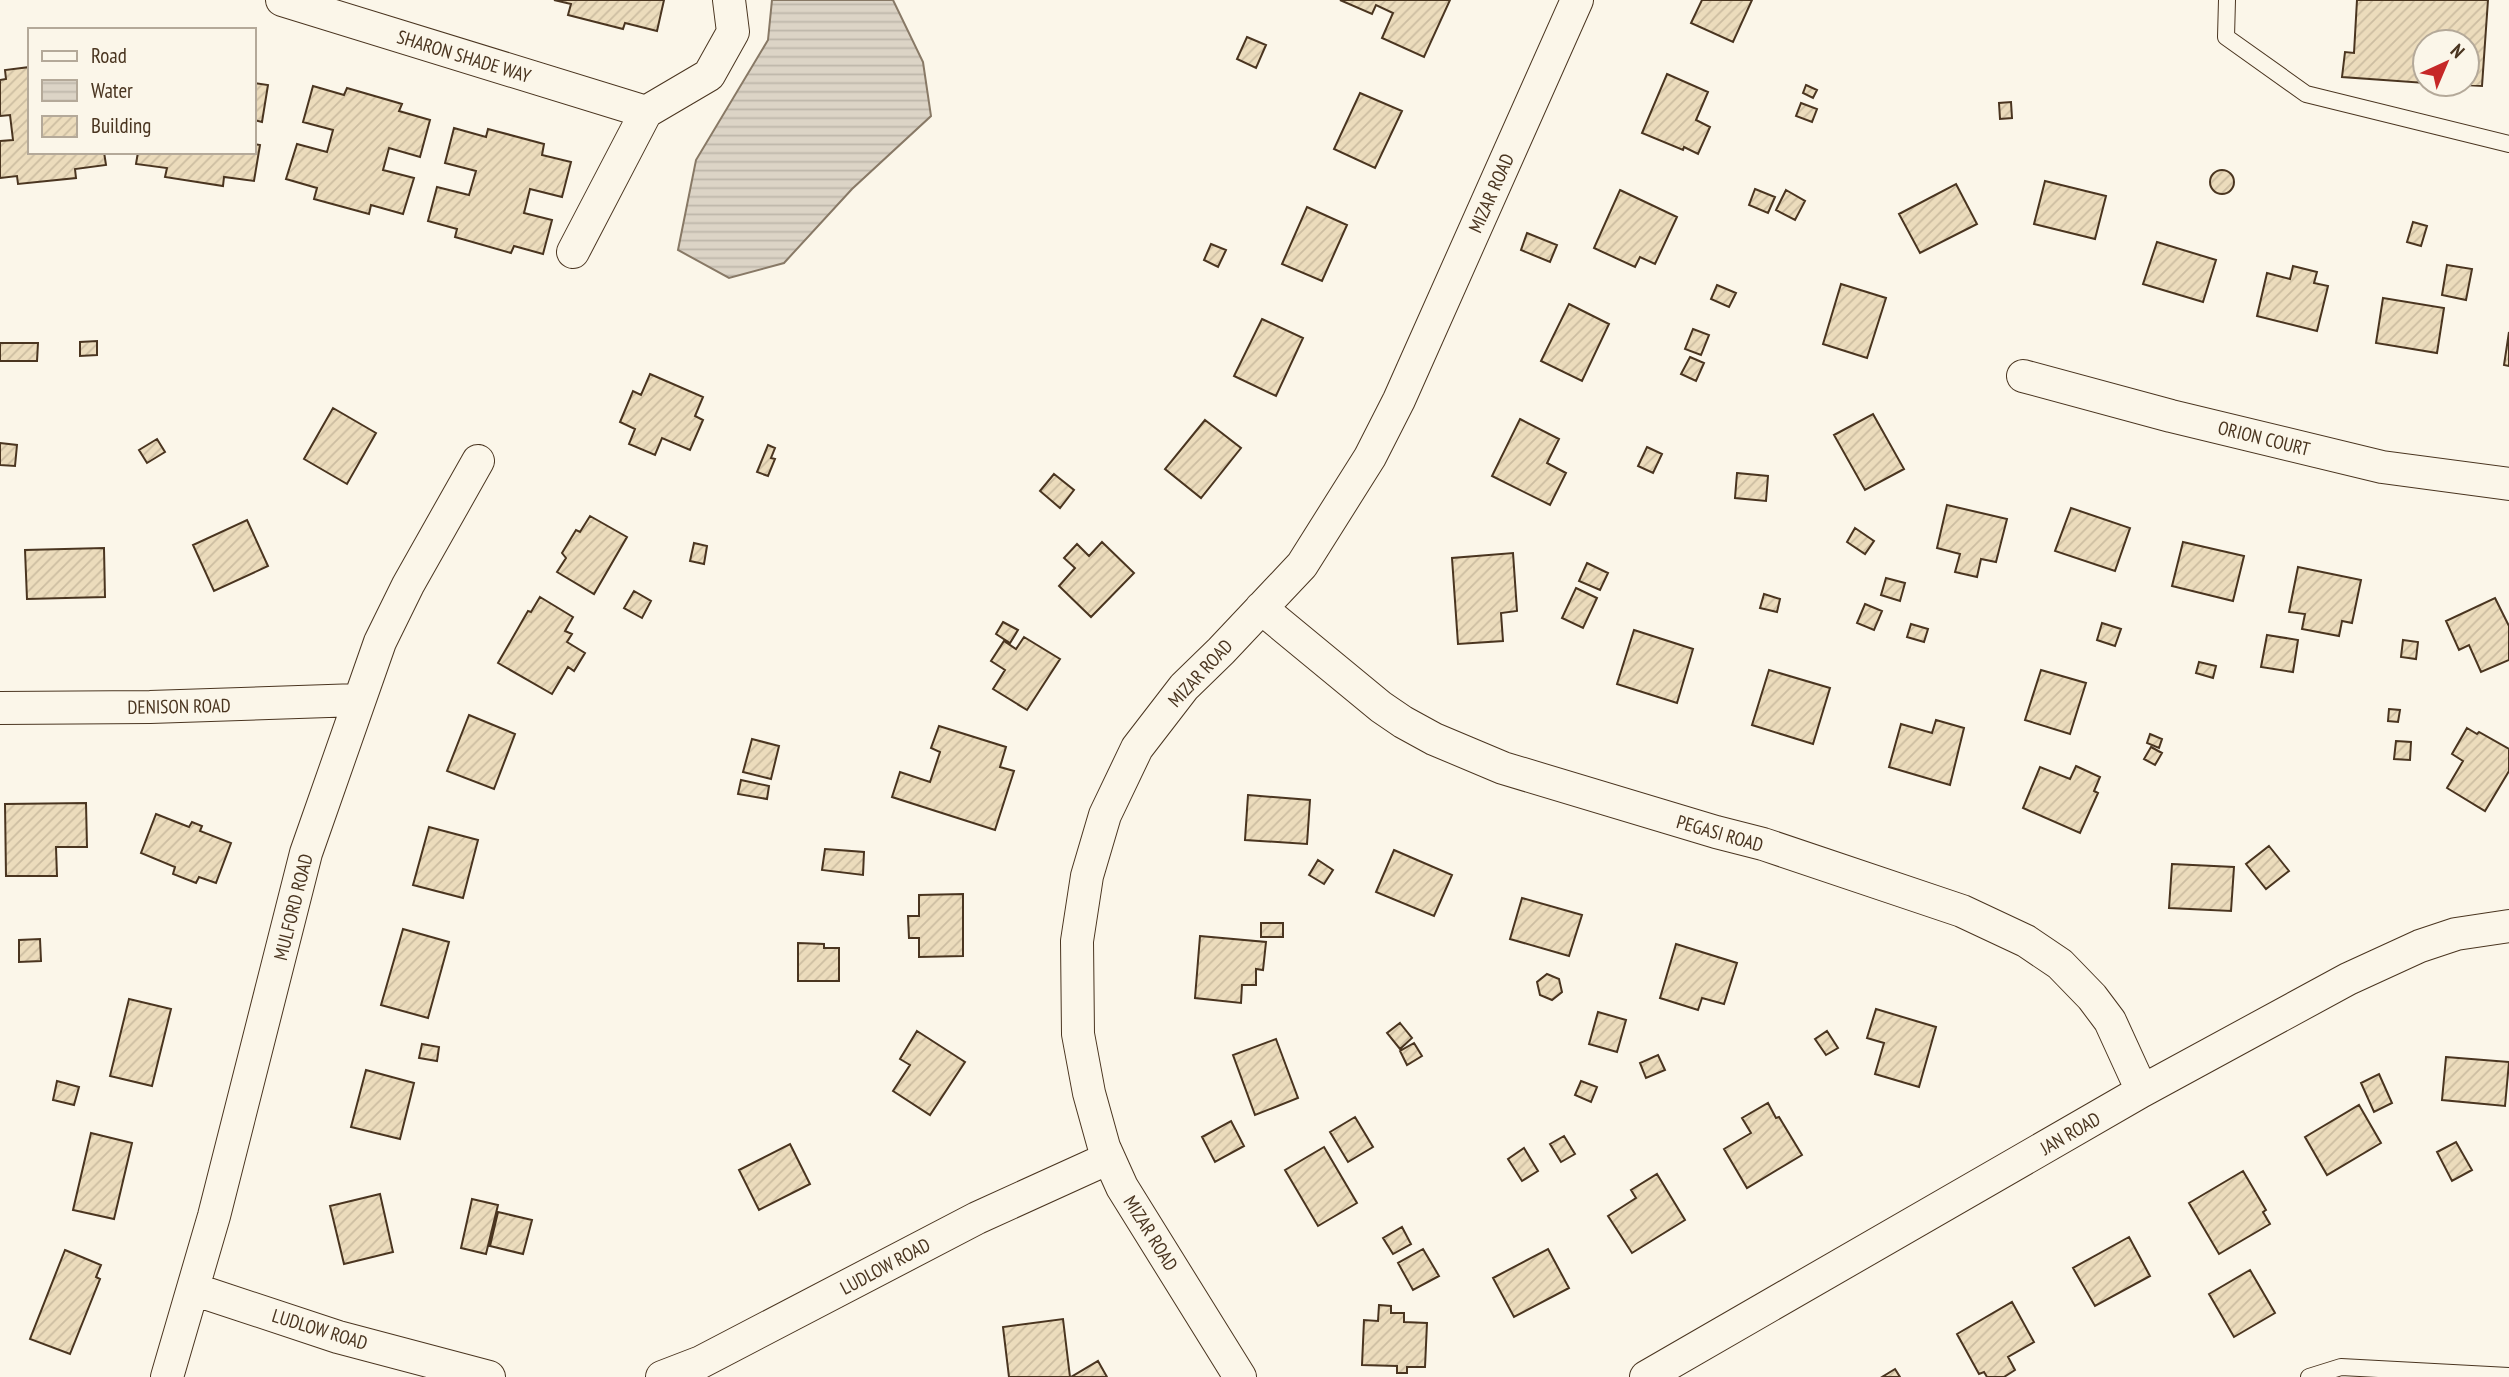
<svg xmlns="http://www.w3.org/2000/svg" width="2509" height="1377" font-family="'PT Sans Narrow',sans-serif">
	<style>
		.water { fill: url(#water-rules); stroke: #887966; stroke-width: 2 }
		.building { fill: url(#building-hatch); stroke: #4a3520; stroke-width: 2 }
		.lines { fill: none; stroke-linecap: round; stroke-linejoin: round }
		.service-casing { stroke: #4a3520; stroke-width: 18 }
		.minor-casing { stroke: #4a3520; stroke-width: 34 }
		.service { stroke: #fbf6e9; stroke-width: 16 }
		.minor { stroke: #fbf6e9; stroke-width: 32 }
		.labels { text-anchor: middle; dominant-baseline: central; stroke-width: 5; stroke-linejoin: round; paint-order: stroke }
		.street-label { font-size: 19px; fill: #4a3520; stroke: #fbf6e9 }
	</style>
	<defs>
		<pattern id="water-rules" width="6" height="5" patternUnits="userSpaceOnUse" patternTransform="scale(1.75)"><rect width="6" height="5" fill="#dcd4c6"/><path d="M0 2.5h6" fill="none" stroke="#beb7aa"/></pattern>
		<pattern id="building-hatch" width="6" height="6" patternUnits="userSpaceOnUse" patternTransform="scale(1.75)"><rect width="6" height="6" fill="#ecdcbc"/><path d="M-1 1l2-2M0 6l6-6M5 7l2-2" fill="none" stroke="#ccbda1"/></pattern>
	</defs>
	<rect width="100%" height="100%" fill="#fbf6e9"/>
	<path class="water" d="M 772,0 L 893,0 L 923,62 L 931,116 L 852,189 L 784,263 L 729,278 L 678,250 L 696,160 L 768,40 Z"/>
	<path class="building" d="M 554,0 L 664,0 L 657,31 L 625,23 L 623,29 L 568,15 L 571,4 Z
		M 1340,0 L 1450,0 L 1424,57 L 1382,38 L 1393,13 L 1376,5 L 1372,14 Z
		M 1702,0 L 1752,0 L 1733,42 L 1691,23 Z
		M 2357,0 L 2488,0 L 2482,86 L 2447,84 L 2467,84 L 2467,42 L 2425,42 L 2425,83 L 2342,77 L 2345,52 L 2354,53 Z
		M 1247,37 L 1266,45 L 1256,68 L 1237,59 Z
		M 30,67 L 30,152 L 104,152 L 106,165 L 75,169 L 76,178 L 18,184 L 17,176 L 0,178 L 0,141 L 13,140 L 10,115 L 0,116 L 0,80 L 6,79 L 5,70 Z
		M 1667,74 L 1708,92 L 1696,120 L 1710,127 L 1698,154 L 1684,147 L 1683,150 L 1642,133 Z
		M 254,83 L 268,85 L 262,122 L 254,120 Z
		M 1806,85 L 1817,90 L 1813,98 L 1803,93 Z
		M 313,86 L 344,95 L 347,88 L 402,104 L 399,111 L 430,120 L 420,157 L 389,148 L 383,170 L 414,178 L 403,214 L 371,205 L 369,214 L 314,199 L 317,188 L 286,179 L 297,144 L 327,152 L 333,130 L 303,122 Z
		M 1360,93 L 1402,111 L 1375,168 L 1334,149 Z
		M 2011,102 L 2012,118 L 2000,119 L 1999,103 Z
		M 1801,103 L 1817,109 L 1812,122 L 1796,116 Z
		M 454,128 L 486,137 L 488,129 L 544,144 L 542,155 L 571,162 L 562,197 L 530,189 L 524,213 L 552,220 L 543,254 L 514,246 L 511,253 L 455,237 L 457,229 L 428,221 L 437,187 L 469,195 L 476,171 L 445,163 Z
		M 254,144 L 260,145 L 254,181 L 224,177 L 223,186 L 165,177 L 167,168 L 136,164 L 138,152 L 254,152 Z
		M2210 182a12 12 0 1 1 24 0a12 12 0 1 1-24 0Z
		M 2045,181 L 2106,196 L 2095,239 L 2034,224 Z
		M 1956,184 L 1977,224 L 1920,253 L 1899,214 Z
		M 1755,189 L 1775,197 L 1768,213 L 1749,205 Z
		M 1620,190 L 1677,217 L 1655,264 L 1640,257 L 1635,267 L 1594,248 Z
		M 1786,190 L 1805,201 L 1795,220 L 1776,210 Z
		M 1307,207 L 1347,225 L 1322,281 L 1282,264 Z
		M 2413,222 L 2427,226 L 2421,246 L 2407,242 Z
		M 1527,233 L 1557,245 L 1550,262 L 1521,250 Z
		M 2157,242 L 2216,260 L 2203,302 L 2143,284 Z
		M 1211,244 L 1226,250 L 1218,267 L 1204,260 Z
		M 2447,265 L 2472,269 L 2466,300 L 2442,295 Z
		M 2293,266 L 2317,272 L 2314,283 L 2328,286 L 2317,331 L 2257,316 L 2267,273 L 2290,279 Z
		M 1841,284 L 1886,298 L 1867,358 L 1823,344 Z
		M 1717,285 L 1736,293 L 1729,307 L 1711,299 Z
		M 2383,298 L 2444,308 L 2437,353 L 2376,343 Z
		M 1569,304 L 1609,324 L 1582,381 L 1541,361 Z
		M 1262,319 L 1303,338 L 1276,396 L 1234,376 Z
		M 1693,329 L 1709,335 L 1701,355 L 1685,349 Z
		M 2509,332 L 2509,366 L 2504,365 Z
		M 97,341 L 97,355 L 80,356 L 80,342 Z
		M 0,343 L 38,343 L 37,361 L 0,361 Z
		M 1690,357 L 1704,363 L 1696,381 L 1681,374 Z
		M 650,374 L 703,397 L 695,416 L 703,420 L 690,450 L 662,438 L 655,455 L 629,444 L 635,429 L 620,422 L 633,391 L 641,395 Z
		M 333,408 L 376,433 L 347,484 L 304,459 Z
		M 1873,414 L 1904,469 L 1865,490 L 1834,435 Z
		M 1520,419 L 1559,439 L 1547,463 L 1566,473 L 1550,505 L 1492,476 Z
		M 1205,420 L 1241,448 L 1201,498 L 1165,469 Z
		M 157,439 L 165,452 L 147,463 L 139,450 Z
		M 0,443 L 17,445 L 15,466 L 0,465 Z
		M 768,445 L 775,448 L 771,458 L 775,459 L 768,476 L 757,472 Z
		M 1647,447 L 1662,454 L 1653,473 L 1638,466 Z
		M 1737,473 L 1768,476 L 1766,501 L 1735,498 Z
		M 1054,474 L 1074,490 L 1060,508 L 1040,491 Z
		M 1947,505 L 2007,519 L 1996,562 L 1981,559 L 1977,577 L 1955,572 L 1960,554 L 1937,548 Z
		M 2071,508 L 2130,528 L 2115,571 L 2055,551 Z
		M 590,516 L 627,537 L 594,594 L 557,572 L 566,558 L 562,553 L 576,530 L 580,532 Z
		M 247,520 L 268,566 L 214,591 L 193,545 Z
		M 1855,528 L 1874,541 L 1865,554 L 1847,542 Z
		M 1102,542 L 1134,573 L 1091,617 L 1059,586 L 1075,568 L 1064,558 L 1077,544 L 1089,556 Z
		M 2183,542 L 2244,556 L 2233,601 L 2172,586 Z
		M 694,543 L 707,546 L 704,564 L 690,561 Z
		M 104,548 L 105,597 L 27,599 L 25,550 Z
		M 1513,553 L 1517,611 L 1501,613 L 1503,641 L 1458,644 L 1452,558 Z
		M 1587,563 L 1608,573 L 1600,590 L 1579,581 Z
		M 2298,567 L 2361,580 L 2352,623 L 2342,621 L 2339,636 L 2302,629 L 2305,614 L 2289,612 Z
		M 1886,578 L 1905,583 L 1900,601 L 1881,595 Z
		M 1576,588 L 1597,598 L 1583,628 L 1562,618 Z
		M 634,591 L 651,601 L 642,618 L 624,608 Z
		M 1764,594 L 1780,599 L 1777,612 L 1760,608 Z
		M 540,597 L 573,617 L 565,631 L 572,634 L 567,642 L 585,653 L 574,671 L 568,667 L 552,694 L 498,663 L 528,611 L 531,612 Z
		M 2495,598 L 2509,626 L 2509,660 L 2481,672 L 2469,645 L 2459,650 L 2446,621 Z
		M 1865,604 L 1882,611 L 1874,630 L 1857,623 Z
		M 1003,622 L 1018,630 L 1010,643 L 996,634 Z
		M 2102,623 L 2121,629 L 2115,646 L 2097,640 Z
		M 1911,624 L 1928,629 L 1924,642 L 1907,637 Z
		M 1634,630 L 1693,649 L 1677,703 L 1617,684 Z
		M 2267,635 L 2298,640 L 2293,672 L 2261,667 Z
		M 1024,637 L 1060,659 L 1027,710 L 993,689 L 1005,670 L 991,661 L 1004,641 L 1016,649 Z
		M 2403,640 L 2418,642 L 2416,659 L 2401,657 Z
		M 2199,662 L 2216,666 L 2213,678 L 2196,673 Z
		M 1769,670 L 1830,688 L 1813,744 L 1752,725 Z
		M 2041,670 L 2086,683 L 2070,734 L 2025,720 Z
		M 2389,709 L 2400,710 L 2398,722 L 2388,721 Z
		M 469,715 L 515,734 L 494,789 L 447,771 Z
		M 1936,720 L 1964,728 L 1950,785 L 1889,767 L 1901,724 L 1932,733 Z
		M 939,726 L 1006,747 L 1000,767 L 1014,771 L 995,830 L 892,797 L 900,772 L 930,782 L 940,752 L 931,748 Z
		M 2467,728 L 2477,734 L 2479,732 L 2509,749 L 2509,771 L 2485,811 L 2447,788 L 2463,761 L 2452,754 Z
		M 2150,734 L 2162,739 L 2159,748 L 2147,743 Z
		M 752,739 L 779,746 L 771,779 L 743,772 Z
		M 2396,741 L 2411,742 L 2410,760 L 2394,759 Z
		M 2151,747 L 2162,753 L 2155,765 L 2144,759 Z
		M 2076,766 L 2100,777 L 2094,791 L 2098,793 L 2080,833 L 2023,808 L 2040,767 L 2070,779 Z
		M 741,780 L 769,786 L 767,799 L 738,794 Z
		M 1248,795 L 1310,800 L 1307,844 L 1245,840 Z
		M 86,803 L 87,847 L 56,847 L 57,876 L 6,876 L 5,804 Z
		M 156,814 L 189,827 L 192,822 L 202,826 L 200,831 L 231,843 L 216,883 L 199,877 L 196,883 L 173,874 L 175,867 L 141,853 Z
		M 429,827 L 478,840 L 463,898 L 413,885 Z
		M 2269,846 L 2289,871 L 2266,889 L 2246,864 Z
		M 825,849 L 864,852 L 863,875 L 822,870 Z
		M 1394,850 L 1452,875 L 1434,916 L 1376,892 Z
		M 1318,860 L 1333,870 L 1324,884 L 1309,875 Z
		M 2172,864 L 2234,867 L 2231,911 L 2169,908 Z
		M 963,894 L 963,956 L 919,957 L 919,938 L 909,938 L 908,916 L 919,916 L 919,895 Z
		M 1522,898 L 1582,915 L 1569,956 L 1510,939 Z
		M 1261,923 L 1283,923 L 1283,937 L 1261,937 Z
		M 403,929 L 449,942 L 428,1018 L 381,1005 Z
		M 1200,936 L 1266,942 L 1263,970 L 1256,969 L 1256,985 L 1242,985 L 1241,1003 L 1195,998 Z
		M 40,939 L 41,961 L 19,962 L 19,940 Z
		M 798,943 L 824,944 L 824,948 L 839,948 L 839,981 L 798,981 Z
		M 1676,944 L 1737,963 L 1724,1004 L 1702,998 L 1698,1010 L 1660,998 Z
		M 1547,974 L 1559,979 L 1562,992 L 1552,1000 L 1540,995 L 1537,982 Z
		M 129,999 L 171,1009 L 152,1086 L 110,1076 Z
		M 1876,1009 L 1936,1027 L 1919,1087 L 1875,1074 L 1884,1043 L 1867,1038 Z
		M 1598,1012 L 1626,1020 L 1617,1052 L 1589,1044 Z
		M 1400,1023 L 1412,1038 L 1400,1049 L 1387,1033 Z
		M 917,1031 L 965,1062 L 930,1115 L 893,1091 L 910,1065 L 900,1059 Z
		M 1827,1031 L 1838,1048 L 1826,1055 L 1815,1039 Z
		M 1276,1039 L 1298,1098 L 1255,1115 L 1233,1055 Z
		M 1414,1043 L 1422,1056 L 1407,1065 L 1400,1051 Z
		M 422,1044 L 439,1047 L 437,1061 L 419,1058 Z
		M 1658,1055 L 1665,1070 L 1646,1078 L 1640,1063 Z
		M 2446,1057 L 2509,1062 L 2505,1106 L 2442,1100 Z
		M 366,1070 L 414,1083 L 400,1139 L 351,1127 Z
		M 2379,1074 L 2392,1103 L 2374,1112 L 2361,1083 Z
		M 57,1081 L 79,1087 L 74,1105 L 53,1100 Z
		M 1581,1081 L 1597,1087 L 1591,1102 L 1575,1095 Z
		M 1768,1103 L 1776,1118 L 1779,1117 L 1802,1155 L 1747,1188 L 1724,1149 L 1751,1133 L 1742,1118 Z
		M 2359,1105 L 2381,1143 L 2327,1175 L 2305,1137 Z
		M 1355,1117 L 1373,1147 L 1348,1162 L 1330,1132 Z
		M 1231,1121 L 1244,1146 L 1215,1162 L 1202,1137 Z
		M 91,1133 L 132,1143 L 114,1219 L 73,1210 Z
		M 1564,1136 L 1575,1154 L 1561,1162 L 1550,1144 Z
		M 2456,1142 L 2472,1170 L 2452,1181 L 2437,1152 Z
		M 790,1144 L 810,1184 L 759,1210 L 739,1170 Z
		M 1324,1147 L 1357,1203 L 1318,1226 L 1285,1170 Z
		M 1524,1148 L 1538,1171 L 1522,1181 L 1508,1159 Z
		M 2243,1171 L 2266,1210 L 2263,1212 L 2270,1224 L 2219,1254 L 2189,1203 Z
		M 1657,1174 L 1685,1220 L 1632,1253 L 1608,1216 L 1636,1198 L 1631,1190 Z
		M 380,1194 L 393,1252 L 344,1264 L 330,1206 Z
		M 472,1199 L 498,1205 L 486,1254 L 461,1248 Z
		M 498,1212 L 532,1220 L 523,1254 L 490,1246 Z
		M 1402,1227 L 1411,1244 L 1393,1254 L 1383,1238 Z
		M 2129,1237 L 2150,1276 L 2095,1306 L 2073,1268 Z
		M 1423,1249 L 1439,1276 L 1413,1290 L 1398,1263 Z
		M 1548,1249 L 1569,1288 L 1514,1317 L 1493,1278 Z
		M 65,1250 L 101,1265 L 96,1277 L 100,1279 L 70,1354 L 30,1339 Z
		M 2250,1270 L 2275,1313 L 2234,1337 L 2209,1294 Z
		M 2012,1302 L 2034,1342 L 2008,1357 L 2015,1370 L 2004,1377 L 1987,1377 L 1984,1372 L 1979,1374 L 1957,1334 Z
		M 1379,1305 L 1391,1306 L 1391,1313 L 1404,1313 L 1404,1322 L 1427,1323 L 1425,1367 L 1407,1367 L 1407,1373 L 1397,1373 L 1397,1366 L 1362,1365 L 1364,1320 L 1378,1321 Z
		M 1063,1319 L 1070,1377 L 1009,1377 L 1003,1327 Z
		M 1098,1361 L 1107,1377 L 1071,1377 Z
		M 1895,1369 L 1900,1377 L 1882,1377 Z"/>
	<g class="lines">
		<g class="service-casing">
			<path id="service" d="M 2227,0 L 2226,37 L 2306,94 L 2509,144
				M 2309,1377 L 2341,1367 L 2509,1376"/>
		</g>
		<g class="minor-casing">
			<path id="minor" d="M 282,0 L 646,112
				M 573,252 L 646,112 L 709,75 L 733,32 L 729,0
				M 2023,376 L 2171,416 L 2382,467 L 2509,484
				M 1261,608 L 1381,707 L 1403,722 L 1434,739 L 1503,768 L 1716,832 L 1763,844 L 1962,911 L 2026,941 L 2060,964 L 2092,997 L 2110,1021 L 2142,1091
				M 0,708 L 150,707 L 358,700
				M 193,1289 L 338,1337 L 489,1377
				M 167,1377 L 214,1216 L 306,853 L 380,642 L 408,585 L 478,461
				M 662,1377 L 701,1362 L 977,1218 L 1109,1158
				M 1240,1377 L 1122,1187 L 1104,1147 L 1089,1093 L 1078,1034 L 1077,941 L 1087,876 L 1105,815 L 1137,748 L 1184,687 L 1221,651 L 1302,565 L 1370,457 L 1399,400 L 1577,0
				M 1646,1377 L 2142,1091 L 2348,979 L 2420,946 L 2456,934 L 2509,926"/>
		</g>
		<use href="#service" class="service"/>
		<use href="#minor" class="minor"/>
	</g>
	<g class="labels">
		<g class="street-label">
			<text transform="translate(464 56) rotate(17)">SHARON SHADE WAY</text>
			<text transform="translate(1491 193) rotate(-66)">MIZAR ROAD</text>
			<text transform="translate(2264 438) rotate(14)">ORION COURT</text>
			<text transform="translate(1200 673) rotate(-47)">MIZAR ROAD</text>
			<text transform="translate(179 706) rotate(-1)">DENISON ROAD</text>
			<text transform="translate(1720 833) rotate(16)">PEGASI ROAD</text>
			<text transform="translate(293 907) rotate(-76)">MULFORD ROAD</text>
			<text transform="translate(2070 1133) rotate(-30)">JAN ROAD</text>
			<text transform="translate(1151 1233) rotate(58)">MIZAR ROAD</text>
			<text transform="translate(885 1266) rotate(-28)">LUDLOW ROAD</text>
			<text transform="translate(320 1329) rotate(17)">LUDLOW ROAD</text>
		</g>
	</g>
	<rect x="28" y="28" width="228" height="126" fill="#fbf6e9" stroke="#b4a999" stroke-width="2"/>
	<rect x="42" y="51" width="35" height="10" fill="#fbf6e9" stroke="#b4a999" stroke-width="2"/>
	<text x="91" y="63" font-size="21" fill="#4a3520">Road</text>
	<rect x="42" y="80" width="35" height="21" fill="url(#water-rules)" stroke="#b4a999" stroke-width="2"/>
	<text x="91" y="98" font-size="21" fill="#4a3520">Water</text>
	<rect x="42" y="116" width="35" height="21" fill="url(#building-hatch)" stroke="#b4a999" stroke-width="2"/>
	<text x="91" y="133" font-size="21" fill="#4a3520">Building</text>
	<g transform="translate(2446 63) rotate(44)"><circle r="33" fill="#fbf6e9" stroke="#b4a999" stroke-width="2"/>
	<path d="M0-5L12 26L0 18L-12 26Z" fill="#c62828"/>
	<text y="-10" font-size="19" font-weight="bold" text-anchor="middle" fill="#4a3520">N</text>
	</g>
</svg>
